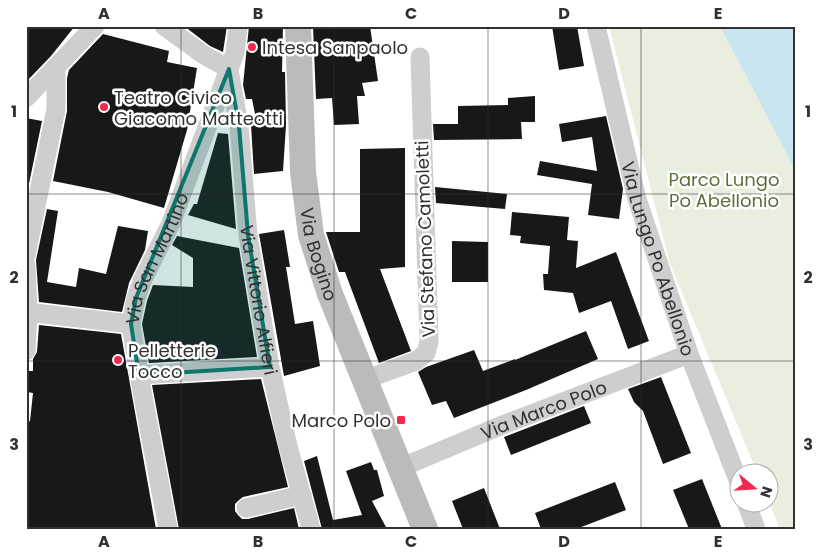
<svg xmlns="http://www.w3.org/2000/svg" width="822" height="555" font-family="Poppins,sans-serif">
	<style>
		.green { fill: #e9eede }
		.water { fill: #c9e5ef }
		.building { fill: #181818 }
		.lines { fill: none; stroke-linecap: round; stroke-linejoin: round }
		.street { stroke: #cecece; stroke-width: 19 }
		.secondary { stroke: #bbb; stroke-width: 26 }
		.marked { fill: #0f766e; fill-opacity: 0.2; stroke: #0f766e; stroke-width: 4; stroke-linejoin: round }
		.grid { fill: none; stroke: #313131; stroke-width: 1; stroke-opacity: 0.55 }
		.poi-dot { fill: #f2284e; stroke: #fff; stroke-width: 2 }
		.labels { text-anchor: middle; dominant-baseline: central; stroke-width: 5; stroke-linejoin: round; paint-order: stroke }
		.poi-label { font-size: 18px; fill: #313131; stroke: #fff; text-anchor: start }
		.park-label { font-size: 18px; fill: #5a703a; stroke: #fff }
		.street-label { font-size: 18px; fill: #313131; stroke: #fff }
		.neatline { fill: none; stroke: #313131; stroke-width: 2 }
		.grid-label { font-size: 16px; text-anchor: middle; font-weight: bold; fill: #313131 }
	</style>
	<rect width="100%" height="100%" fill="#fff"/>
	<path class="green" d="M 609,26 L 720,26 L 796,172 L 796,529 L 780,529 L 769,502 L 770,472 L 757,472 L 670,264 Z"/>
	<path class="water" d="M 720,26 L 796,26 L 796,172 Z"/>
	<path class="building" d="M 26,26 L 75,26 L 51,56 L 26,82 Z
		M 184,26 L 227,26 L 223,52 L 210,46 Z
		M 249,26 L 283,26 L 282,72 L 285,72 L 286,125 L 283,171 L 254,174 L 251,125 L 257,124 L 252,99 L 246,99 L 243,85 Z
		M 313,26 L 370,26 L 378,81 L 362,83 L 365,96 L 357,96 L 359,124 L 334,125 L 332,98 L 316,99 Z
		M 552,26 L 577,26 L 584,66 L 559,70 Z
		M 103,34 L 169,51 L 167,62 L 197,68 L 187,130 L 164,208 L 108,192 L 53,181 L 67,111 L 67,78 L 69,70 Z
		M 535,96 L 535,122 L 521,122 L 522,139 L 434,140 L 433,124 L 458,124 L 458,106 L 508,105 L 508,98 Z
		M 606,116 L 623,189 L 619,219 L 588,215 L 592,184 L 537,175 L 540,161 L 597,171 L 592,137 L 562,142 L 559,124 Z
		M 26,118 L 42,121 L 26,198 Z
		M 218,133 L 228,134 L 236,229 L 188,215 L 194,204 L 197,204 Z
		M 405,148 L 405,267 L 380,269 L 411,351 L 379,363 L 345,272 L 339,272 L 326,232 L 360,232 L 360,149 Z
		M 435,187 L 507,194 L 505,209 L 436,203 Z
		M 47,209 L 58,211 L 47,282 L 76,287 L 79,268 L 106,274 L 118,226 L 148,231 L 145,250 L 129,283 L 122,312 L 39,302 L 36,260 Z
		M 512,212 L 569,217 L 567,240 L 578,241 L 576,268 L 616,252 L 649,341 L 628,349 L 611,301 L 579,313 L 573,293 L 544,290 L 543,274 L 548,274 L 550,246 L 520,243 L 521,236 L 510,235 Z
		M 284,230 L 290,267 L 286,267 L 295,324 L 313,321 L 320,366 L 284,376 L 259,234 Z
		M 177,236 L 239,248 L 257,357 L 149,363 L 142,324 L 147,301 L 153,285 L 193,287 L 193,258 L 172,245 Z
		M 452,241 L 488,242 L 488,282 L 452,282 Z
		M 39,325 L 121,334 L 156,529 L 104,529 L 104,527 L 26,529 L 26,423 L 30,421 L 33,393 L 27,392 L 28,371 L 33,371 L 33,359 L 37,352 Z
		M 586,331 L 598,359 L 526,390 L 454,418 L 446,401 L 432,405 L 418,372 L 426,367 L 474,350 L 483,371 L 515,359 L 515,360 Z
		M 661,377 L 691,453 L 663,464 L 643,411 L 634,402 L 628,389 Z
		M 261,379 L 288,487 L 243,497 L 239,500 L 235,504 L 235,511 L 238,515 L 242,519 L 248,519 L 294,508 L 299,529 L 179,529 L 152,385 Z
		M 584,406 L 591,423 L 511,455 L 504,437 Z
		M 317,456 L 333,520 L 362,515 L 346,471 L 371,462 L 374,470 L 377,470 L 384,496 L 372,501 L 387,529 L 322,529 L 304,461 Z
		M 702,479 L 722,529 L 689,529 L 673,490 Z
		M 615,482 L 626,510 L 576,529 L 541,529 L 535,513 Z
		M 484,488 L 500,529 L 463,529 L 452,501 Z"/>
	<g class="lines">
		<g class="street">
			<path d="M 164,26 L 204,55 L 229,69"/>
			<path id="s1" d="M 596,26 L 637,199 L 689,354 L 740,485"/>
			<path id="s2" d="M 229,70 L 239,126 L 248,235 L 270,367 L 288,446 L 311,529"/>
			<path d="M 26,98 L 56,67"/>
			<path d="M 26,255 L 56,109 L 56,67 L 95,26"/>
			<path d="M 26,265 L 28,312 L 26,351"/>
			<path d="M 26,312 L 131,324"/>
			<path d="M 139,375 L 270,367"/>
			<path d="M 364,380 L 416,361 L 426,353 L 429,342 L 420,57"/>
			<path id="s3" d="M 400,468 L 500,426 L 689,354"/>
			<path d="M 746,502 L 756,529"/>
			<path d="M 246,508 L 302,495"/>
			<path id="s4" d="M 168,529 L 139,375 L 131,324 L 136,298 L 143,279 L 171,223 L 235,53 L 238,26"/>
		</g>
		<path class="secondary" id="s5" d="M 298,26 L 303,172 L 311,235 L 330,294 L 425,529"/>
	</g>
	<path class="marked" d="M 229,69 L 239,126 L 248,235 L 270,367 L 139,375 L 131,324 L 136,298 Z"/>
	<path class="grid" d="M 181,26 L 181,529M 334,26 L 334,529M 488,26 L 488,529M 641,26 L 641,529M 26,194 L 796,194M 26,361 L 796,361"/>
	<g class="poi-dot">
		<circle cx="252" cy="47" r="5"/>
		<circle cx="104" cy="107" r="5"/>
		<circle cx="118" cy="360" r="5"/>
		<rect x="396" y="415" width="10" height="10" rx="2.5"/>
	</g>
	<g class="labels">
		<g class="poi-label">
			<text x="262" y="47">Intesa Sanpaolo</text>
			<text x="114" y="97">Teatro Civico<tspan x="114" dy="21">Giacomo Matteotti</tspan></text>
			<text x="128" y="350">Pelletterie<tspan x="128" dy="21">Tocco</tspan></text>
			<text x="391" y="420" text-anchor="end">Marco Polo</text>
		</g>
		<g class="park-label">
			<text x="724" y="179">Parco Lungo<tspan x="724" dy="21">Po Abellonio</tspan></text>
		</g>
		<g class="street-label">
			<text transform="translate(425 239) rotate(-92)">Via Stefano Camoletti</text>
			<text stroke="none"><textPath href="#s5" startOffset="230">Via Bogino</textPath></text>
			<text stroke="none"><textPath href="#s1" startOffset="241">Via Lungo Po Abellonio</textPath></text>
			<text stroke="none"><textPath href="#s4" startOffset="279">Via San Martino</textPath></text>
			<text stroke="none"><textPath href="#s2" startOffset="232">Via Vittorio Alfieri</textPath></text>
			<text stroke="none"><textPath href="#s3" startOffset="155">Via Marco Polo</textPath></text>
		</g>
	</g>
	<rect width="822" height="555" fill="none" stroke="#ffffff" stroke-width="55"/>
	<g transform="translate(754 488) rotate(108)"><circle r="24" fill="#ffffff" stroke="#adadad"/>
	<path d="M0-4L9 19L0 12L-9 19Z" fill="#f2284e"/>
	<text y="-8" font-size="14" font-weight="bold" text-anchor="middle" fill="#313131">N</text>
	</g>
	<rect x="28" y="28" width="766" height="500" class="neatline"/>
	<g class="grid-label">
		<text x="104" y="19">A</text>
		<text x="258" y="19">B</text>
		<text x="411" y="19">C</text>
		<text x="564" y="19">D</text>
		<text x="718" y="19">E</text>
		<text x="14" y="117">1</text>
		<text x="808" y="117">1</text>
		<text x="14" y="283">2</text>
		<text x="808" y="283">2</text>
		<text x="14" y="450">3</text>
		<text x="808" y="450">3</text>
		<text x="104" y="547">A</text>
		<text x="258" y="547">B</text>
		<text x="411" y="547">C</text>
		<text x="564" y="547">D</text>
		<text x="718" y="547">E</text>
	</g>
</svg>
